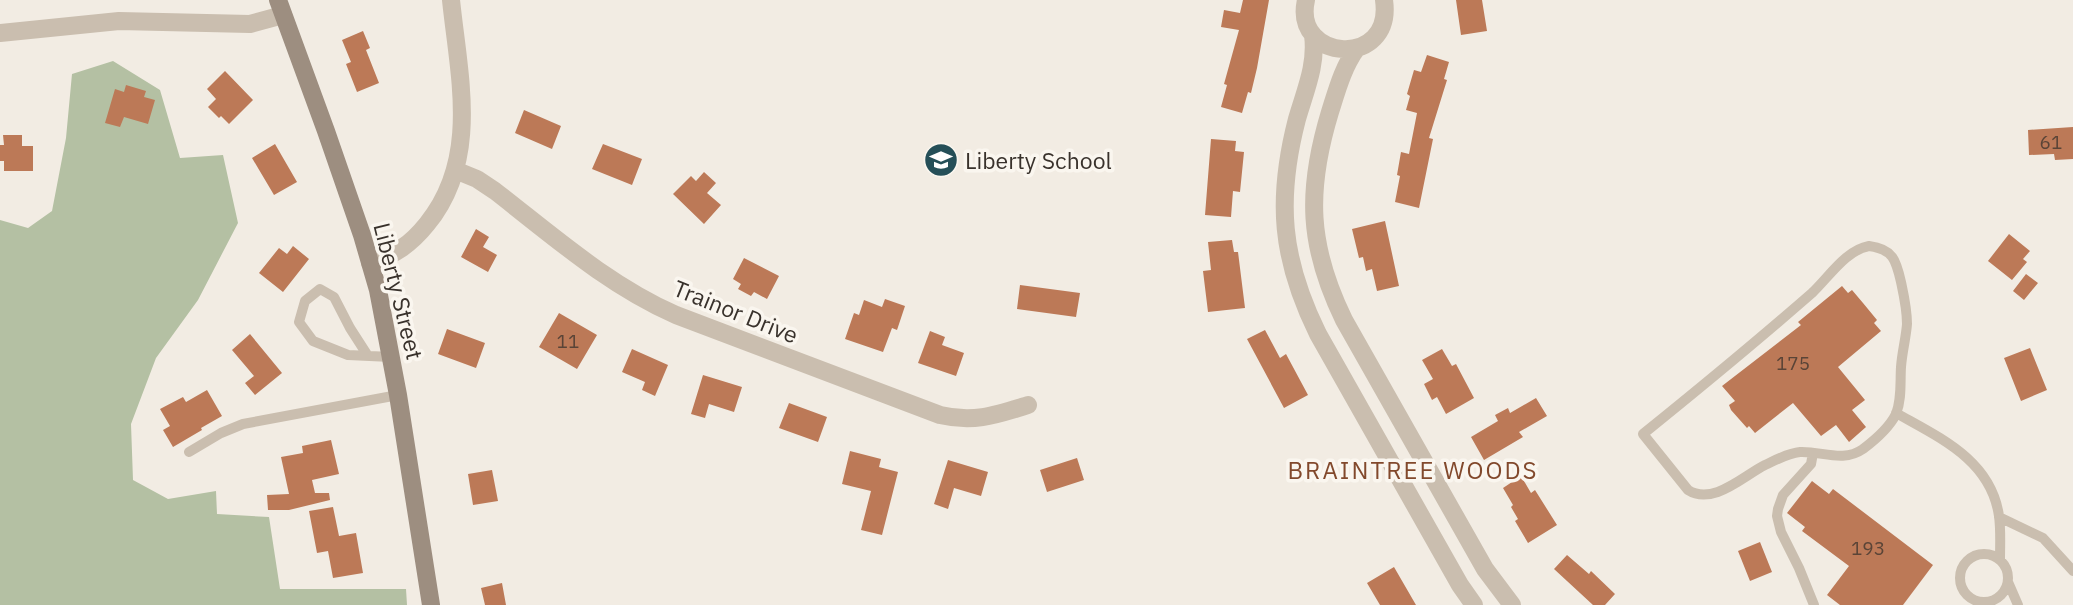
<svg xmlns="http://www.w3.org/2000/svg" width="2073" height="605" font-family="'IBM Plex Sans',sans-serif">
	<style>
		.green { fill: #b4c0a3 }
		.building { fill: #bc7957 }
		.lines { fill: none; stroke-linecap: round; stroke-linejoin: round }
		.service { stroke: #cabeaf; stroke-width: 10 }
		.minor { stroke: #cabeaf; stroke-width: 18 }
		.secondary { stroke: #9d8e80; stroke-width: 18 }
		.labels { text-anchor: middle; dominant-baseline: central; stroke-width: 7; stroke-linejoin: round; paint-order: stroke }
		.number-label { font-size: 19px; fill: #5a4437 }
		.poi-label { font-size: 23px; fill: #39322c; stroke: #faf6ef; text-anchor: start }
		.street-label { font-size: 23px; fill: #39322c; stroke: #faf6ef }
		.neighbourhood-label { font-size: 24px; letter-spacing: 2px; fill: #82492c; stroke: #faf6ef }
	</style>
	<rect width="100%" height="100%" fill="#f2ece3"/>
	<path class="green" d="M 113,61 L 160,90 L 180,158 L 223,155 L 238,223 L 198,300 L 156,358 L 131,424 L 133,480 L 168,499 L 216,491 L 217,514 L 269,517 L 280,589 L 406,589 L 407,605 L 0,605 L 0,220 L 28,228 L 52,211 L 66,138 L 72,74 Z"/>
	<path class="building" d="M 1243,0 L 1269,0 L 1257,68 L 1251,93 L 1248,92 L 1242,113 L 1221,107 L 1227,85 L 1224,84 L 1239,30 L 1221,27 L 1224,10 L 1240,13 Z
		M 1456,0 L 1482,0 L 1487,31 L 1461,35 Z
		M 363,31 L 370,48 L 366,50 L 379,83 L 357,92 L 346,64 L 351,62 L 342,40 Z
		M 1427,55 L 1449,62 L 1444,79 L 1447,80 L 1429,138 L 1433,139 L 1419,208 L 1395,202 L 1400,176 L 1397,175 L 1401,152 L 1409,154 L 1417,113 L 1406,110 L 1410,96 L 1407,94 L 1414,70 L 1421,72 Z
		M 225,71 L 253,100 L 229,124 L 221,116 L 219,118 L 208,107 L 216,99 L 207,89 Z
		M 126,85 L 146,91 L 144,97 L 155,100 L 148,124 L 124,117 L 120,127 L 105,123 L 115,89 L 124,92 Z
		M 524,110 L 561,126 L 552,149 L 515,133 Z
		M 2073,127 L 2073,159 L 2055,160 L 2054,154 L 2029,155 L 2028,130 Z
		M 3,135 L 22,135 L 22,146 L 33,146 L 33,171 L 4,171 L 4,161 L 0,161 L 0,145 L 4,145 Z
		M 1211,139 L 1236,141 L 1235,151 L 1244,152 L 1240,192 L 1233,191 L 1231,217 L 1205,215 Z
		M 275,144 L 297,182 L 274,195 L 252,158 Z
		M 603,144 L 642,159 L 632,185 L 592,169 Z
		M 704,172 L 716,183 L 707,193 L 721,205 L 704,224 L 673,194 L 691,176 L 696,181 Z
		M 1385,221 L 1399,286 L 1377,291 L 1372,269 L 1366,271 L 1363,257 L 1359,258 L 1352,229 Z
		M 476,229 L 489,237 L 483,247 L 497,255 L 488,272 L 461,257 Z
		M 2009,234 L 2030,251 L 2023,259 L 2027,262 L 2012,280 L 1988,261 Z
		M 1232,240 L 1234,252 L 1238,252 L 1245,308 L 1208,312 L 1203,271 L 1211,270 L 1208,242 Z
		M 293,246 L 309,259 L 283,292 L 259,273 L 279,248 L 287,254 Z
		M 744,258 L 779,276 L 767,299 L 754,292 L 751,296 L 738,289 L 741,284 L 733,279 Z
		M 2026,274 L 2038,283 L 2024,300 L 2013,291 Z
		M 1020,285 L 1080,293 L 1076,317 L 1017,309 Z
		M 1842,286 L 1848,293 L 1852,290 L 1863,303 L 1877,320 L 1874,323 L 1881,331 L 1838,367 L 1865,400 L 1852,410 L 1866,427 L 1849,442 L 1836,425 L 1821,436 L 1793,403 L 1755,433 L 1749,426 L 1747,428 L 1731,410 L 1729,405 L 1735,401 L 1722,386 L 1801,325 L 1798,322 Z
		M 885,299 L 905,306 L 897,330 L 892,328 L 883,352 L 845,339 L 854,313 L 859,315 L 864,300 L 882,307 Z
		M 559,313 L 597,335 L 577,369 L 539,347 Z
		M 447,329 L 485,343 L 476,368 L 438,354 Z
		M 1265,330 L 1280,358 L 1286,354 L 1308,395 L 1284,408 L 1247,339 Z
		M 930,331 L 945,337 L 942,345 L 964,353 L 956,376 L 918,363 Z
		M 250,334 L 282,373 L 255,395 L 245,383 L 254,376 L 232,350 Z
		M 2030,348 L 2047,390 L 2021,401 L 2004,358 Z
		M 632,349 L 668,365 L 655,396 L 642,390 L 645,382 L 622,372 Z
		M 1442,349 L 1452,366 L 1456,364 L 1474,398 L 1446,414 L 1437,397 L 1432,400 L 1424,384 L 1433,379 L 1422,360 Z
		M 703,375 L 742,387 L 734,412 L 709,404 L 705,418 L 691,414 Z
		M 207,390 L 222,416 L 201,428 L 202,430 L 173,447 L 163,430 L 170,426 L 160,409 L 183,397 L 186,402 Z
		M 1536,398 L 1547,416 L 1519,432 L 1523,437 L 1484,460 L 1471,437 L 1498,421 L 1495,415 L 1508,408 L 1510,413 Z
		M 789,403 L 827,417 L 818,442 L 779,428 Z
		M 331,440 L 339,474 L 312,480 L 315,493 L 329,493 L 330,500 L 289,510 L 268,510 L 267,495 L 289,494 L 281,457 L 303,453 L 302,446 Z
		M 850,451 L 881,459 L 879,467 L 898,472 L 882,535 L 861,530 L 871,491 L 842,484 Z
		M 1077,458 L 1084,480 L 1047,492 L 1040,470 Z
		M 948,460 L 988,472 L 981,496 L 954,488 L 948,509 L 934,504 Z
		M 492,470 L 498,501 L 473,505 L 468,474 Z
		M 1521,476 L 1531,493 L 1535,490 L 1557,525 L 1528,543 L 1515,521 L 1518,519 L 1511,507 L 1513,505 L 1503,488 Z
		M 1812,481 L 1829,494 L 1833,489 L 1933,565 L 1903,605 L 1840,605 L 1827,595 L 1849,566 L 1802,531 L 1805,527 L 1787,513 Z
		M 333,507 L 339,536 L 356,533 L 363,573 L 333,578 L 328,551 L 317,553 L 309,511 Z
		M 1760,542 L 1772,572 L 1750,581 L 1738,551 Z
		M 1567,555 L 1589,574 L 1591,571 L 1615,594 L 1605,605 L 1593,605 L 1554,569 Z
		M 1394,567 L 1416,605 L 1380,605 L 1367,583 Z
		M 502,583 L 506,605 L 485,605 L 481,588 Z"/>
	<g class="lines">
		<path class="service" d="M 1869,246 C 1893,249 1896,260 1901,282 C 1904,296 1907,309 1907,324 C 1906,338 1902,352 1901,367 C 1900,382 1902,399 1896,414 C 1889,428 1875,440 1863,449 C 1843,463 1822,451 1800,452 C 1788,453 1776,460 1765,465 C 1743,476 1713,506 1688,490 L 1643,434 C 1700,388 1757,341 1812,293 C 1829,277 1846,250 1869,246 Z
			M 368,356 L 350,328 L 334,297 L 320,289 L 305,301 L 299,322 L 313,341 L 348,355 L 391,357
			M 1896,413 C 1940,438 1991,460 1999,516 C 2001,530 2000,545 2000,560
			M 189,452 L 221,433 L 243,424 L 398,395
			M 1813,453 L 1811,464 L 1783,495 L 1778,509 L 1777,516 L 1781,532 L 1799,568 L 1814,605
			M 1999,517 L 2043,538 L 2073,571
			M1960 578a24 24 0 1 1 48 0a24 24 0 1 1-48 0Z
			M 2008,582 L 2018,605"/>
		<path class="minor" d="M 1306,0 C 1292,62 1394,69 1384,0
			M 0,33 L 119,21 L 250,24 L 283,15
			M 1313,35 C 1317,65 1305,91 1297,119 C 1276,200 1281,259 1318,334 L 1460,585 L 1474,605
			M 1357,48 C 1343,67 1337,90 1330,112 C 1306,191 1308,246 1344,320 L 1485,569 L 1512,605
			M 455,170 L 477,179 L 495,191 C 553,236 608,285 676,315 L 940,415 C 974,423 996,415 1028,405
			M 370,263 C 395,255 411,244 427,224 C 480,159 459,77 451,0"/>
		<path class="secondary" d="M 278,0 L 326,131 L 362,235 L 378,290 L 398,395 L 431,605"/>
	</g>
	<defs>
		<g id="school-disc" transform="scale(1.75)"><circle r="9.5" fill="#254f58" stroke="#faf6ef"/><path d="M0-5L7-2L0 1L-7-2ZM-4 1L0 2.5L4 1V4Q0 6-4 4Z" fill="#fff"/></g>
	</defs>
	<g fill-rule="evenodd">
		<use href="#school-disc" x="941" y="160"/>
	</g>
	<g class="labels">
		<g class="number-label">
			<text x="2051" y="142">61</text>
			<text x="568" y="341">11</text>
			<text x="1793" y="363">175</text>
			<text x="1868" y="548">193</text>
		</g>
		<g class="poi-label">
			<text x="965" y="160">Liberty School</text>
		</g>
		<g class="street-label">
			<text transform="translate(399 291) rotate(76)">Liberty Street</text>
			<text transform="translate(736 311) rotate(22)">Trainor Drive</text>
		</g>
		<g class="neighbourhood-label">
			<text x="1413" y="470">BRAINTREE WOODS</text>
		</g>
	</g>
</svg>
